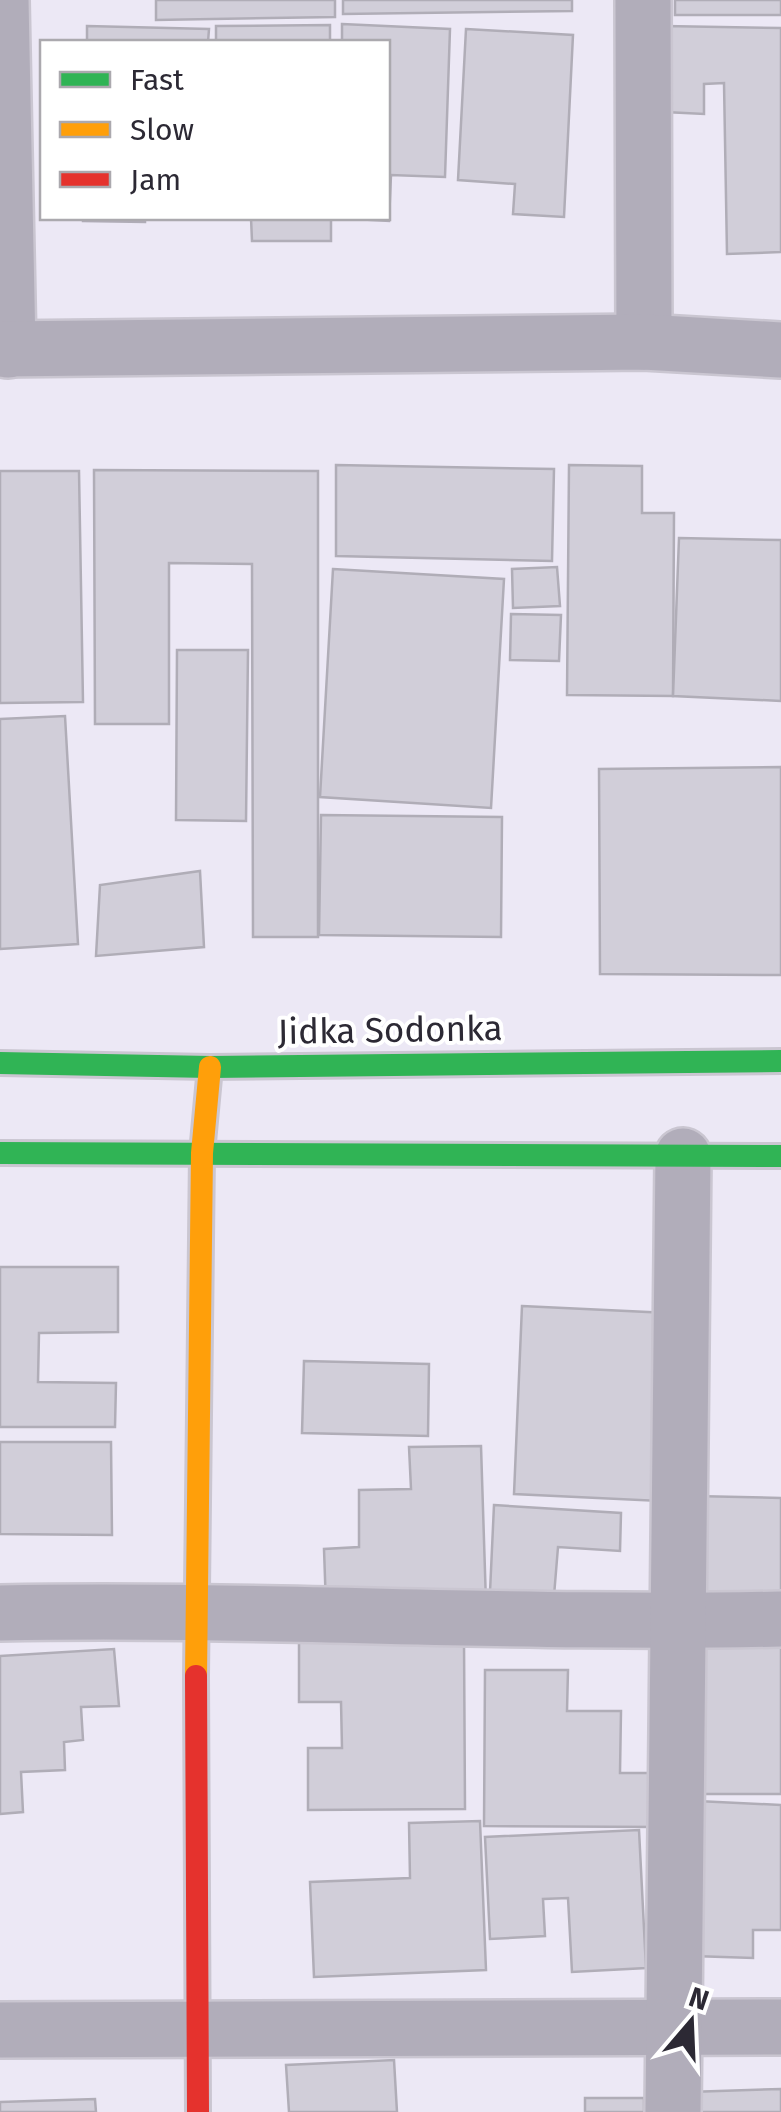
<svg xmlns="http://www.w3.org/2000/svg" width="781" height="2112" font-family="'Fira Sans',sans-serif">
	<style>
		.building { fill: #d1ced9; stroke: #b0adb7; stroke-width: 2.5 }
		.lines { fill: none; stroke-linecap: round; stroke-linejoin: round }
		.street-casing { stroke: #cac6d1; stroke-width: 60 }
		.fast-casing { stroke: #cac6d1; stroke-width: 28 }
		.slow-casing { stroke: #cac6d1; stroke-width: 28 }
		.jam-casing { stroke: #cac6d1; stroke-width: 28 }
		.street { stroke: #b1adba; stroke-width: 55 }
		.fast { stroke: #30b455; stroke-width: 22 }
		.slow { stroke: #ff9f0a; stroke-width: 22 }
		.jam { stroke: #e5322d; stroke-width: 22 }
		.labels { text-anchor: middle; stroke-width: 8; stroke-linejoin: round; paint-order: stroke }
		.street-label { font-size: 35px; fill: #2c2934; stroke: #fff }
	</style>
	<rect width="100%" height="100%" fill="#ece8f5"/>
	<g class="building">
		<path d="M 156,0 L 335,0 L 335,17 L 156,20 Z"/>
		<path d="M 343,0 L 572,0 L 572,11 L 343,14 Z"/>
		<rect x="675" y="0" width="106" height="15"/>
		<path d="M 342,24 L 450,29 L 445,177 L 391,175 L 389,221 L 335,218 L 388,218 L 388,42 L 342,42 Z"/>
		<path d="M 330,25 L 330,42 L 216,42 L 216,26 Z"/>
		<path d="M 87,26 L 209,29 L 208,42 L 87,42 Z"/>
		<path d="M 664,26 L 781,28 L 781,252 L 727,254 L 724,83 L 704,84 L 704,114 L 665,112 Z"/>
		<path d="M 466,29 L 573,35 L 564,217 L 513,214 L 515,184 L 458,180 Z"/>
		<path d="M 83,218 L 145,218 L 145,222 L 83,221 Z"/>
		<path d="M 251,218 L 331,218 L 331,241 L 252,241 Z"/>
		<path d="M 336,465 L 554,469 L 552,561 L 336,556 Z"/>
		<path d="M 569,465 L 642,466 L 642,513 L 674,513 L 673,696 L 567,695 Z"/>
		<path d="M 94,470 L 318,471 L 318,937 L 253,937 L 252,564 L 169,563 L 169,724 L 95,724 Z"/>
		<path d="M 0,471 L 79,471 L 83,702 L 0,703 Z"/>
		<path d="M 679,538 L 781,540 L 781,701 L 673,696 Z"/>
		<path d="M 557,567 L 560,606 L 513,608 L 512,569 Z"/>
		<path d="M 333,569 L 504,579 L 491,808 L 320,797 Z"/>
		<path d="M 511,614 L 561,615 L 559,661 L 510,660 Z"/>
		<path d="M 177,650 L 248,650 L 246,821 L 176,820 Z"/>
		<path d="M 65,716 L 78,944 L 0,949 L 0,719 Z"/>
		<path d="M 781,767 L 781,975 L 600,974 L 599,769 Z"/>
		<path d="M 321,815 L 502,817 L 501,937 L 319,935 Z"/>
		<path d="M 200,871 L 204,947 L 96,956 L 100,885 Z"/>
		<path d="M 0,1267 L 118,1267 L 118,1332 L 39,1333 L 38,1382 L 116,1383 L 115,1427 L 0,1427 Z"/>
		<path d="M 522,1306 L 668,1313 L 660,1501 L 514,1494 Z"/>
		<path d="M 304,1361 L 429,1364 L 428,1436 L 302,1433 Z"/>
		<path d="M 0,1442 L 111,1442 L 112,1535 L 0,1534 Z"/>
		<path d="M 481,1446 L 486,1603 L 326,1607 L 324,1549 L 359,1547 L 359,1490 L 411,1489 L 409,1447 Z"/>
		<path d="M 694,1496 L 781,1498 L 781,1608 L 692,1606 Z"/>
		<path d="M 494,1505 L 621,1513 L 620,1551 L 558,1547 L 554,1596 L 490,1592 Z"/>
		<path d="M 695,1631 L 781,1631 L 781,1794 L 694,1794 Z"/>
		<path d="M 464,1640 L 465,1809 L 308,1810 L 308,1748 L 342,1748 L 341,1702 L 299,1702 L 299,1642 Z"/>
		<path d="M 114,1649 L 119,1706 L 81,1707 L 83,1740 L 64,1742 L 65,1770 L 21,1772 L 23,1812 L 0,1814 L 0,1656 Z"/>
		<path d="M 485,1670 L 568,1670 L 567,1711 L 621,1711 L 620,1773 L 662,1773 L 661,1827 L 484,1826 Z"/>
		<path d="M 697,1801 L 781,1805 L 781,1930 L 753,1930 L 753,1958 L 693,1956 Z"/>
		<path d="M 480,1821 L 486,1970 L 314,1977 L 310,1882 L 410,1878 L 409,1823 Z"/>
		<path d="M 639,1830 L 646,1968 L 572,1972 L 568,1898 L 543,1899 L 545,1936 L 490,1939 L 485,1837 Z"/>
		<path d="M 394,2060 L 397,2112 L 289,2112 L 286,2065 Z"/>
		<path d="M 781,2089 L 781,2112 L 690,2112 L 689,2092 Z"/>
		<rect x="585" y="2098" width="59" height="14"/>
		<path d="M 95,2099 L 96,2112 L 0,2112 L 0,2102 Z"/>
	</g>
	<g class="lines">
		<defs>
			<g id="street">
				<path d="M 1,0 L 8,350"/>
				<path d="M 643,0 L 644,342"/>
				<path d="M 0,349 L 644,342 L 781,350"/>
				<path d="M 0,1613 C 261,1608 521,1625 781,1619"/>
				<path d="M 0,2030 L 781,2027"/>
				<path d="M 673,2112 L 683,1156"/>
			</g>
			<g id="fast">
				<path d="M 0,1063 L 210,1067 L 781,1061"/>
				<path d="M 0,1153 L 781,1156"/>
			</g>
			<path id="slow" d="M 196,1676 L 202,1153 L 210,1067"/>
			<path id="jam" d="M 196,1676 L 198,2112"/>
		</defs>
		<use href="#street" class="street-casing"/>
		<use href="#fast" class="fast-casing"/>
		<use href="#slow" class="slow-casing"/>
		<use href="#jam" class="jam-casing"/>
		<use href="#street" class="street"/>
		<use href="#fast" class="fast"/>
		<use href="#slow" class="slow"/>
		<use href="#jam" class="jam"/>
	</g>
	<g class="labels">
		<g class="street-label">
			<text transform="translate(390 1030) rotate(-1)" y="12">Jidka Sodonka</text>
		</g>
	</g>
	<rect x="40" y="40" width="350" height="180" fill="#ffffff" stroke="#aba9ae" stroke-width="2.5"/>
	<rect x="60" y="72" width="50" height="15" fill="#30b455" stroke="#aba9ae" stroke-width="2.5"/>
	<text x="130" y="90" font-size="30" fill="#2c2934">Fast</text>
	<rect x="60" y="122" width="50" height="15" fill="#ff9f0a" stroke="#aba9ae" stroke-width="2.5"/>
	<text x="130" y="140" font-size="30" fill="#2c2934">Slow</text>
	<rect x="60" y="172" width="50" height="15" fill="#e5322d" stroke="#aba9ae" stroke-width="2.5"/>
	<text x="130" y="190" font-size="30" fill="#2c2934">Jam</text>
	<g transform="translate(691 2022) rotate(19)" stroke="#ffffff" stroke-width="8" paint-order="stroke">
	<path d="M0-8L18 38L0 25L-18 38Z" fill="#2c2934"/>
	<text y="-15" font-size="28" font-weight="bold" text-anchor="middle" fill="#2c2934">N</text>
	</g>
</svg>
